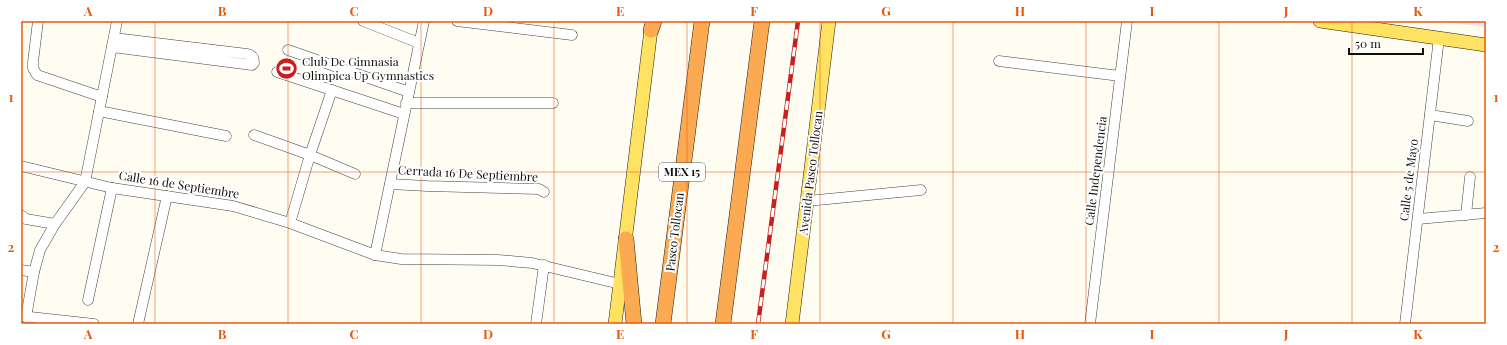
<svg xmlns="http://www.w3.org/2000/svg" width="1507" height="345" font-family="'Playfair Display',serif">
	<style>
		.industrial { fill: #ede3ee }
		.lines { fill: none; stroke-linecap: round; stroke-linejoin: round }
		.minor-casing { stroke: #424242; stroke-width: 11 }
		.major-casing { stroke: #202020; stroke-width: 14 }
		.highway-casing { stroke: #202020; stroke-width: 16 }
		.minor { stroke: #fff; stroke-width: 10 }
		.major { stroke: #ffe261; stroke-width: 13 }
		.highway { stroke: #fcaa52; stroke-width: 15 }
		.rail-casing { stroke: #c8201e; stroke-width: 4.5 }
		.rail { stroke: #fff; stroke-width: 3; stroke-dasharray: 9; stroke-linecap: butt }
		.grid { fill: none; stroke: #e8590c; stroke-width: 1; stroke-opacity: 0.55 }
		.labels { text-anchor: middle; stroke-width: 4; stroke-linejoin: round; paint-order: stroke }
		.shield { fill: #fff; stroke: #575757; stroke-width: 1 }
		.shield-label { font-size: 11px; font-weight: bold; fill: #0f0f0f }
		.poi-label { font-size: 12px; fill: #0f0f0f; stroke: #fff; text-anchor: start }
		.street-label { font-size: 12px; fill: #0f0f0f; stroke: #fff }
		.neatline { fill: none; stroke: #e8590c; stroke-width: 1.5 }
		.grid-label { font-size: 13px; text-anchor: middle; font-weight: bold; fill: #e8590c }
	</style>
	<rect width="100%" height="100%" fill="#fffdf1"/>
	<path class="industrial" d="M 1436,21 L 1486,21 L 1486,27 Z"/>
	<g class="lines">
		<defs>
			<g id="minor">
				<path d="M 38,21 L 33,62 L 33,68 L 37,75 L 102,97"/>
				<path d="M 363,21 L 419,43"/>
				<path d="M 457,21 L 572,35"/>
				<path d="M 112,47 L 252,65 L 254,63 C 254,58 252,55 247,54 L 114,38"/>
				<path d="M 288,50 L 409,92"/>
				<path d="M 999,61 L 1120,76"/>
				<path d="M 277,72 L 404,114"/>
				<path d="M 406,103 L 553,103"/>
				<path d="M 99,111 L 226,136"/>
				<path d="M 1430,115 L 1468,121"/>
				<path d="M 254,135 L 310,155 L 355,174"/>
				<path d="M 21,166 L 112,188 L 233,206 L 290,223 L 375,255 L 401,259 L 498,260 L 532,263 L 620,284"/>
				<path d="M 390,184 L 427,186 L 539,189 L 544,192"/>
				<path d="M 807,201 L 921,190"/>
				<path d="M 21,215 L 26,219 L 55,224"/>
				<path d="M 1466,215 L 1470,177"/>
				<path d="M 1418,219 L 1486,213"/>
				<path d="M 290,223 L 310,155 L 332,90"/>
				<path d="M 375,255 L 424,21"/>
				<path d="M 21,270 L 34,272"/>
				<path d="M 88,300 L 112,188"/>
				<path d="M 21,316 L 94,324"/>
				<path d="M 26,317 L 34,272 L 40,250 L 55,224 L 85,182 L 117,21"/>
				<path d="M 138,324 L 167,196"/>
				<path d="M 536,324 L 544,265"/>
				<path d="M 1090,324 L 1127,21"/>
				<path d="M 1405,324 L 1439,38"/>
			</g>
			<g id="major">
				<path d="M 1320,21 L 1486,45"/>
				<path d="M 615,324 L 652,21"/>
				<path d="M 792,324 L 829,21"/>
			</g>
			<g id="highway">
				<path d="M 651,30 L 654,21"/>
				<path d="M 626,239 L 634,324"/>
				<path d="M 663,324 L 702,21"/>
				<path d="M 723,324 L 762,21"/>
			</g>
		</defs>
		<use href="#minor" class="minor-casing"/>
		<use href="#major" class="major-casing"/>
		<use href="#highway" class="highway-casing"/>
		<use href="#minor" class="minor"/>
		<use href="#major" class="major"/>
		<use href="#highway" class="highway"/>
		<defs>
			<path id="rail" d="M 758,324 L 798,21"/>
		</defs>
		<use href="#rail" class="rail-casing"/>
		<use href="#rail" class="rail"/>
	</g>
	<path class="grid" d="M 155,21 L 155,324M 288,21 L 288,324M 421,21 L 421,324M 554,21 L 554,324M 687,21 L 687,324M 820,21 L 820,324M 953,21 L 953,324M 1086,21 L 1086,324M 1219,21 L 1219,324M 1352,21 L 1352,324M 21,172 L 1486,172"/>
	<defs>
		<symbol id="stadium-disc" viewBox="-11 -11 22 22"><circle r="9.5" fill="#c8201e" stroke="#fff"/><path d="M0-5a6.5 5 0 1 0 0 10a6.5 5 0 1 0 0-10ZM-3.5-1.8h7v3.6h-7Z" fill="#fff"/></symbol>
	</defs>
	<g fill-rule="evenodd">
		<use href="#stadium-disc" x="274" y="56" width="25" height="25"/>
	</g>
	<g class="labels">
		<rect class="shield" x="659" y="163" width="46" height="18" rx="3"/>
		<g class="shield-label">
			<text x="682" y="176">MEX 15</text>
		</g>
		<g class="poi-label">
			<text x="302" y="66">Club De Gimnasia<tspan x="302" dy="14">Olimpica Up Gymnastics</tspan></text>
		</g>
		<g class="street-label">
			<text transform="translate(1096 171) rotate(-83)" y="4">Calle Independencia</text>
			<text transform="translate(811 173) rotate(-83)" y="4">Avenida Paseo Tollocan</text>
			<text transform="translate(468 174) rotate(3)" y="4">Cerrada 16 De Septiembre</text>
			<text transform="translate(1409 180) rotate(-83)" y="4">Calle 5 de Mayo</text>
			<text transform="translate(179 185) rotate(9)" y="4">Calle 16 de Septiembre</text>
			<text transform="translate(675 232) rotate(-83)" y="4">Paseo Tollocan</text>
		</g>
	</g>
	<rect width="1507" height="345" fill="none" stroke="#ffffff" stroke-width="44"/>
	<path d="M1349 48v6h74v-6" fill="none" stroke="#0f0f0f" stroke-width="2"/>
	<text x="1355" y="48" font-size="12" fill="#0f0f0f" stroke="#ffffff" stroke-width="3" paint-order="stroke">50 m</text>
	<rect x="22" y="22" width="1463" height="301" class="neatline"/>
	<g class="grid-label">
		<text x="88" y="16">A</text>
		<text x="222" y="16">B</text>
		<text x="354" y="16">C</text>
		<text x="488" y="16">D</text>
		<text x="620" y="16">E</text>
		<text x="754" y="16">F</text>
		<text x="886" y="16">G</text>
		<text x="1020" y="16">H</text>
		<text x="1152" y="16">I</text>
		<text x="1286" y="16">J</text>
		<text x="1418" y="16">K</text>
		<text x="11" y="102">1</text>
		<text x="1496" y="102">1</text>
		<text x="11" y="252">2</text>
		<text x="1496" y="252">2</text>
		<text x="88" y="339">A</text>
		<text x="222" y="339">B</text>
		<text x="354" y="339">C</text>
		<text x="488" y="339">D</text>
		<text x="620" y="339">E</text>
		<text x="754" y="339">F</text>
		<text x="886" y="339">G</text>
		<text x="1020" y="339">H</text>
		<text x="1152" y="339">I</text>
		<text x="1286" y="339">J</text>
		<text x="1418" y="339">K</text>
	</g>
</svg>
